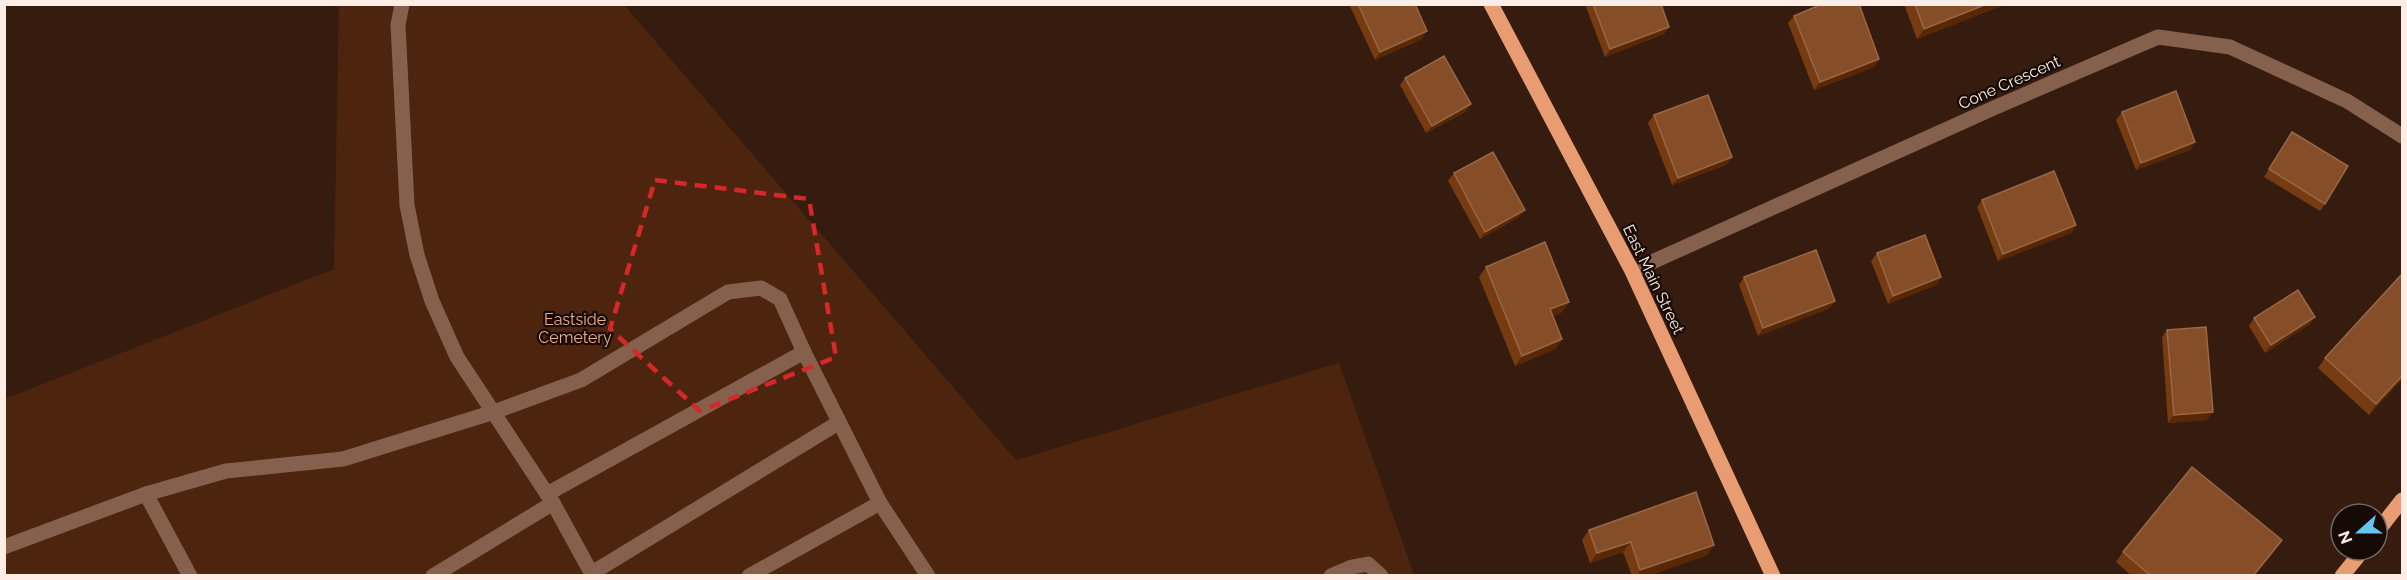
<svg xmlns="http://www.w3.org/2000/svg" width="2407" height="580" font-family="Raleway,sans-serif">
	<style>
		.green { fill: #4d250e }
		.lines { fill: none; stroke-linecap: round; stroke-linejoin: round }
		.minor { stroke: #85604c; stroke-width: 15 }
		.major { stroke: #e99b72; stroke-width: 15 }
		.wall { fill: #773b11 }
		.shaded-wall { fill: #572706 }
		.building { fill: #864e28; stroke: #986745; stroke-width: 1.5 }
		.marked { fill: none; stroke: #d62828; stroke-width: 4.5; stroke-dasharray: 12 8; stroke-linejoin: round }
		.labels { text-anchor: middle; stroke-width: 4.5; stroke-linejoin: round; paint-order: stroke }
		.street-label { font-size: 16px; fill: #feede4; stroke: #150a05 }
		.park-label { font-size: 16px; fill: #f2ad89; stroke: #150a05 }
	</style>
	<rect width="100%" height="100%" fill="#351c0e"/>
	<path class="green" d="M 339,4 L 624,5 L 1016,460 L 1339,363 L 1414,575 L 5,576 L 5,399 L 334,269 Z"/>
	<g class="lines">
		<g class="minor">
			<path d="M 402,4 L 398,25 L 407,205 L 417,255 L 432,301 L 457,357 L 553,503 L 593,576"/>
			<path d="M 1632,271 L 1996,107 L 2158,37 L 2230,47 L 2347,101 L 2402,136"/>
			<path d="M 146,494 L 190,576"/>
			<path d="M 547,494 L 804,352 L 880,503 L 928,576"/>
			<path d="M 4,547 L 146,494 L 226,471 L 343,459 L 494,412 L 581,380 L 728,292 L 761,288 L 780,299 L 804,352"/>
			<path d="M 592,573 L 838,423"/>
			<path d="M 433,576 L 553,503"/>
			<path d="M 749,576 L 880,503"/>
			<path d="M 1331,576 L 1352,567 L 1368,564 L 1381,576"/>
		</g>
		<g class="major">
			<path d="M 1491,4 L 1632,271 L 1773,576"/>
			<path d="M 2377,532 L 2402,500"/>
			<path d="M 2342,576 L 2363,550"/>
		</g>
	</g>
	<g class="wall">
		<path d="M 1349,4 L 1415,4 L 1422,39 L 1375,60 Z"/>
		<path d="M 1588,4 L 1661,4 L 1669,27 L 1664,34 L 1605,57 L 1586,7 Z"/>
		<path d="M 1904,4 L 2006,4 L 1917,39 Z"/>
		<path d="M 1794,16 L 1879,59 L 1874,67 L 1814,90 L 1788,23 Z"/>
		<path d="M 1405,78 L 1471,104 L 1465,112 L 1426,133 L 1400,85 Z"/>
		<path d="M 2122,112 L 2195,142 L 2190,150 L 2136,170 L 2116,120 Z"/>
		<path d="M 1654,115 L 1732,157 L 1726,165 L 1672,185 L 1648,123 Z"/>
		<path d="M 2292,132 L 2325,204 L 2320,211 L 2264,177 Z"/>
		<path d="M 1454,173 L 1519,217 L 1480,239 L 1448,181 Z"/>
		<path d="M 1982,200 L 2076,225 L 2071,233 L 1998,261 L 1977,207 Z"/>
		<path d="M 1877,253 L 1941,277 L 1936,285 L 1888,304 L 1871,261 Z"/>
		<path d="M 1486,267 L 1569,302 L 1562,312 L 1553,316 L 1562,339 L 1555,349 L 1515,366 L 1479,277 Z"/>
		<path d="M 2403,273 L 2403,378 L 2369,415 L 2318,368 L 2325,358 Z"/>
		<path d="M 1744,277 L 1835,301 L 1830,308 L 1758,336 L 1739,285 Z"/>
		<path d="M 2254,318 L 2310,324 L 2265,353 L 2249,326 Z"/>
		<path d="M 2167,330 L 2207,420 L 2168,423 L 2162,337 Z"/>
		<path d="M 1589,530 L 1714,545 L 1707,555 L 1648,576 L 1632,576 L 1623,552 L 1590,563 L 1582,540 Z"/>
		<path d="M 2275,550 L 2254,576 L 2132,576 L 2116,562 L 2123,552 Z"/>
	</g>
	<g class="shaded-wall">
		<path d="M 1987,4 L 2006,4 L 1917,39 L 1924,29 Z"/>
		<path d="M 1669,27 L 1664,34 L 1605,57 L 1610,49 Z"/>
		<path d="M 1427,31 L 1422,39 L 1375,60 L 1380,52 Z"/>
		<path d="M 1879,59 L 1874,67 L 1814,90 L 1820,82 Z"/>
		<path d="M 1471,104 L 1465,112 L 1426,133 L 1432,126 Z"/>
		<path d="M 2195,142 L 2190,150 L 2136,170 L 2141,163 Z"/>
		<path d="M 1732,157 L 1726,165 L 1672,185 L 1678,178 Z"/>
		<path d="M 1525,210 L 1519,217 L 1480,239 L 1485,232 Z"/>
		<path d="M 2076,225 L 2071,233 L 1998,261 L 2003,254 Z"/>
		<path d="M 1941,277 L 1936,285 L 1888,304 L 1893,296 Z"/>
		<path d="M 1835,301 L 1830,308 L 1758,336 L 1763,328 Z"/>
		<path d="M 1569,302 L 1562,312 L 1543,320 L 1550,309 Z"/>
		<path d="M 2315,317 L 2310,324 L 2265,353 L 2271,345 Z"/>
		<path d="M 1562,339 L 1555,349 L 1515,366 L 1522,356 Z"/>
		<path d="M 2403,375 L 2403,378 L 2369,415 L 2376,404 Z"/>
		<path d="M 2213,412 L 2207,420 L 2168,423 L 2174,415 Z"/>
		<path d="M 2282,540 L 2254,576 L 2253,576 Z"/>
		<path d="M 1631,542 L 1623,552 L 1590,563 L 1597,553 Z"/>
		<path d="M 1714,545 L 1707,555 L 1648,576 L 1637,576 L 1640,570 Z"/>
	</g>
	<g class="building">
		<path d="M 1358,4 L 1415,4 L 1427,31 L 1380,52 Z"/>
		<path d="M 1593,4 L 1661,4 L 1669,27 L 1610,49 Z"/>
		<path d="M 1822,4 L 1859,4 L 1879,59 L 1820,82 L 1794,16 Z"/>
		<path d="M 1915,4 L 1987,4 L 1924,29 Z"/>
		<path d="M 1444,56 L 1471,104 L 1432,126 L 1405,78 Z"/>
		<path d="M 2176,91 L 2195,142 L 2141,163 L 2122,112 Z"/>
		<path d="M 1708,95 L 1732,157 L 1678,178 L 1654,115 Z"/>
		<path d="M 2292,132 L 2348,166 L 2325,204 L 2269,169 Z"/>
		<path d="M 1493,152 L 1525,210 L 1485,232 L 1454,173 Z"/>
		<path d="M 2054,171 L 2076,225 L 2003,254 L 1982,200 Z"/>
		<path d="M 1925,235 L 1941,277 L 1893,296 L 1877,253 Z"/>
		<path d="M 1545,242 L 1569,302 L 1550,309 L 1562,339 L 1522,356 L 1486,267 Z"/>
		<path d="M 1816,250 L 1835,301 L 1763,328 L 1744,277 Z"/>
		<path d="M 2403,273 L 2403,375 L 2376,404 L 2325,358 Z"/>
		<path d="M 2298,290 L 2315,317 L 2271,345 L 2254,318 Z"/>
		<path d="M 2206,327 L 2213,412 L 2174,415 L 2167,330 Z"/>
		<path d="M 2192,467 L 2282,540 L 2253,576 L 2151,576 L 2123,552 Z"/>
		<path d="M 1696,492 L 1714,545 L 1640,570 L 1631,542 L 1597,553 L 1589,530 Z"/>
	</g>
	<path class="marked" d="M 655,180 L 809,199 L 836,357 L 700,411 L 610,329 Z"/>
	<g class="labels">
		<g class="street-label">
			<text transform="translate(2009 82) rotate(-24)" y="6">Cone Crescent</text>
			<text transform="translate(1654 279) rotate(64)" y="6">East Main Street</text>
		</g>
		<g class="park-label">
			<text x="575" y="325">Eastside<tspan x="575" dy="18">Cemetery</tspan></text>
		</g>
	</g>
	<rect width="2407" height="580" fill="none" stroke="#feede4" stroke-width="12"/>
	<g transform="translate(2359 532) rotate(249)"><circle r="28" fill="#150a05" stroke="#72655e" stroke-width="1.5"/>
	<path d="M0-4.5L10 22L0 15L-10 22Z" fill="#65c5ee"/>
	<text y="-9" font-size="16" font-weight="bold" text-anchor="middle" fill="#feede4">N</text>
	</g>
</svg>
